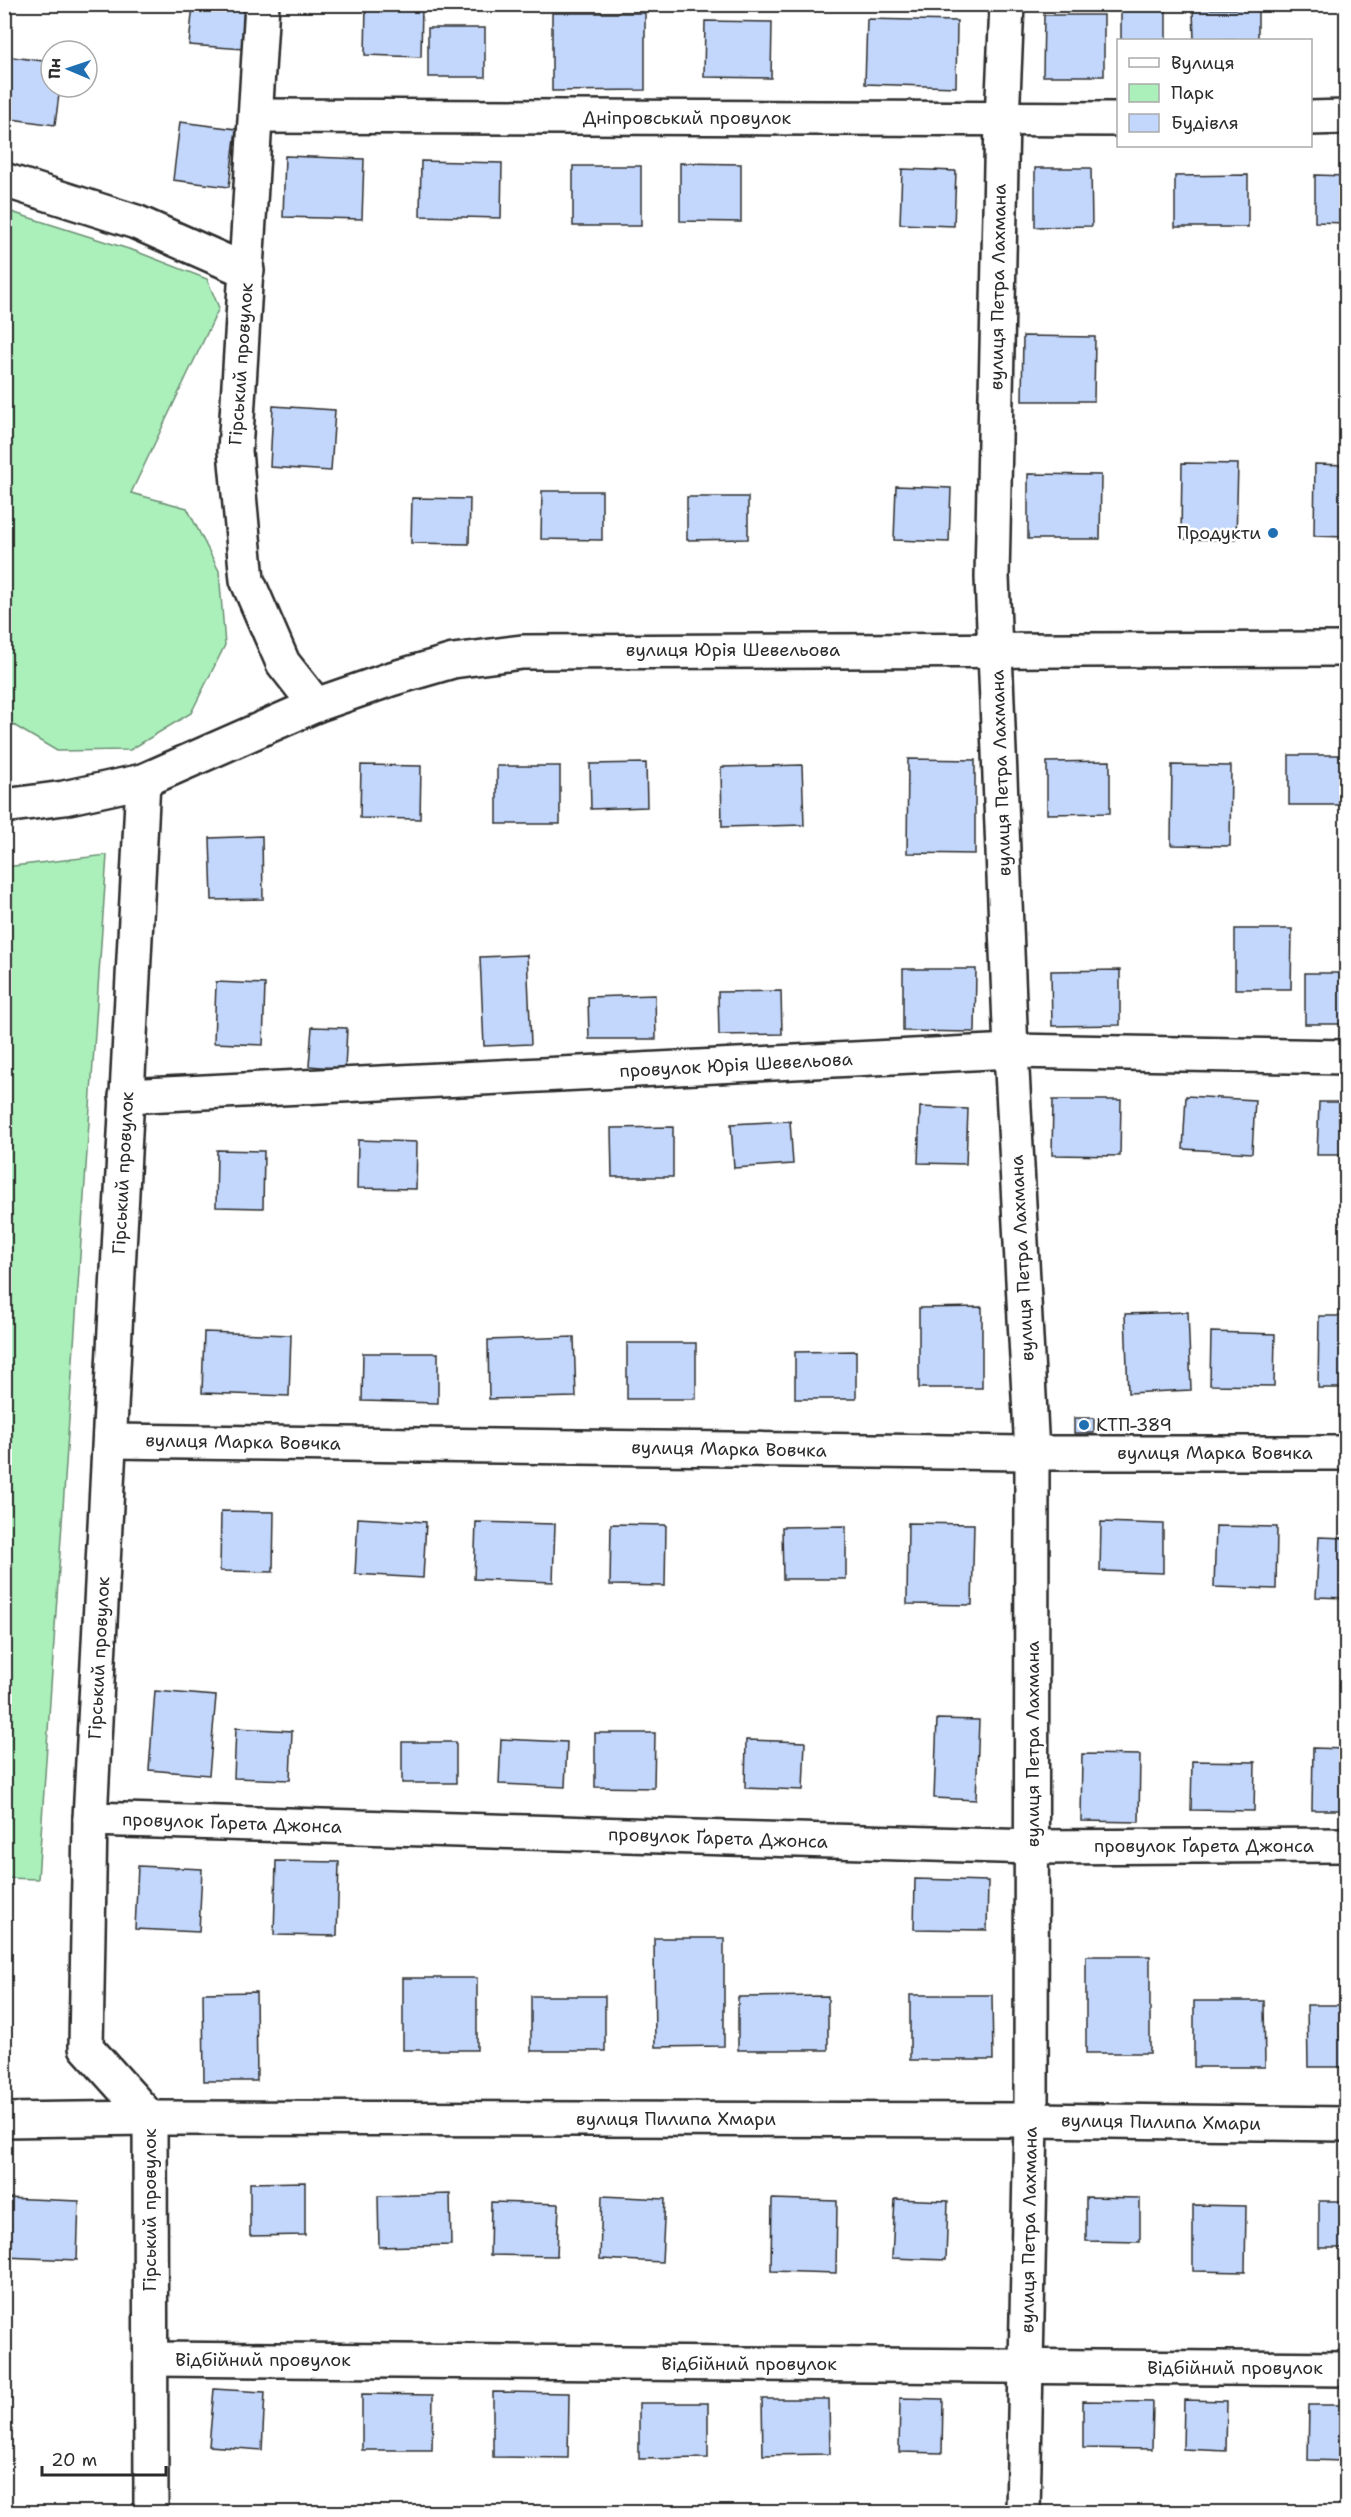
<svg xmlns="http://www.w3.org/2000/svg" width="1351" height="2517" font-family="'Shantell Sans',sans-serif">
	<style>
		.green { fill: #abf0bb; stroke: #6b8e73; stroke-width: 1.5 }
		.building { fill: #c3d7fc; stroke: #2b2b2b; stroke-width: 1.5 }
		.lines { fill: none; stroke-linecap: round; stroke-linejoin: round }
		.minor-casing { stroke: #2b2b2b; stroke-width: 38 }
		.minor { stroke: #fff; stroke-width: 33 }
		.poi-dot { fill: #1f6fb2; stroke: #fff; stroke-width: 2 }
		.labels { text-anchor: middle; stroke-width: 5; stroke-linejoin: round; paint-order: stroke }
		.street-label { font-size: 18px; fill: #2b2b2b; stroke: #fff }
		.poi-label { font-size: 18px; fill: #2b2b2b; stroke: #fff; text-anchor: end }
	</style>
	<rect width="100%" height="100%" fill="#fff"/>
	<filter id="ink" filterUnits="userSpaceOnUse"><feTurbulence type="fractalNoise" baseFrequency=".0167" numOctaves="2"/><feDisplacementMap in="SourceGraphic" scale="12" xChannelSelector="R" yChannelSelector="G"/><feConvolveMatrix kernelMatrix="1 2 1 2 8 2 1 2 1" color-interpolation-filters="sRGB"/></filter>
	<g filter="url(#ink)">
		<g class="green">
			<path d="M 5,210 L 135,251 L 207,279 L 219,308 L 131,493 L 187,508 L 219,571 L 225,645 L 191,713 L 130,750 L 57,751 L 5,720 Z"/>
			<path d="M 107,855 L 38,1879 L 5,1878 L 5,867 Z"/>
		</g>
		<g class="building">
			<path d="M 193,4 L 248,4 L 244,49 L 189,45 Z"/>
			<path d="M 366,4 L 422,4 L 421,57 L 365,55 Z"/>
			<rect x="1121" y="5" width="45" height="35"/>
			<path d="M 1193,9 L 1258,9 L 1258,40 L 1194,40 Z"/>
			<rect x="1341" y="12" width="5" height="59"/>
			<path d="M 552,13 L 645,13 L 645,90 L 552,91 Z"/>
			<path d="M 1044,15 L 1104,15 L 1104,76 L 1043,76 Z"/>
			<path d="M 867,19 L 957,21 L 956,87 L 865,84 Z"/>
			<path d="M 705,21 L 772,22 L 771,78 L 704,77 Z"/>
			<rect x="428" y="28" width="57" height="49"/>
			<path d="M 4,56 L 51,62 L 51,87 L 60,87 L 55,125 L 4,118 Z"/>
			<path d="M 180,122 L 236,129 L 229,187 L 173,180 Z"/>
			<path d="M 285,156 L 364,159 L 362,219 L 283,217 Z"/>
			<path d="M 421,161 L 502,163 L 501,218 L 420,216 Z"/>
			<path d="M 680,163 L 741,164 L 741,222 L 680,221 Z"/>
			<rect x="573" y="166" width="68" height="60"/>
			<path d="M 1035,168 L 1091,168 L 1092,226 L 1035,227 Z"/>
			<path d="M 902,169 L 956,171 L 954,226 L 900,224 Z"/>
			<path d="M 1248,175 L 1248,227 L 1175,227 L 1175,176 Z"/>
			<path d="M 1315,175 L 1346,176 L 1346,223 L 1315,222 Z"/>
			<path d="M 1023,336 L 1095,337 L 1094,401 L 1022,401 Z"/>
			<path d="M 273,406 L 335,410 L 331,471 L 270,467 Z"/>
			<path d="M 1182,463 L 1238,464 L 1236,540 L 1181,539 Z"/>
			<path d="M 1315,464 L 1346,465 L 1346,537 L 1314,536 Z"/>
			<path d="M 1028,474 L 1101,475 L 1100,539 L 1028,539 Z"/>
			<path d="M 896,486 L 951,488 L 949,542 L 894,540 Z"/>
			<path d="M 542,491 L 602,491 L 602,540 L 541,539 Z"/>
			<path d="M 687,497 L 748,497 L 748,539 L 687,540 Z"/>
			<path d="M 412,498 L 470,499 L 469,544 L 411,543 Z"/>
			<rect x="1289" y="755" width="57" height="50"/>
			<path d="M 908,759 L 975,760 L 975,854 L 907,853 Z"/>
			<path d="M 1110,761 L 1110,813 L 1047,814 L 1047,762 Z"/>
			<path d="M 646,763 L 647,807 L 591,809 L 590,764 Z"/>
			<path d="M 361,765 L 421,766 L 420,819 L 360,818 Z"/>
			<path d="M 802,765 L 804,825 L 722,827 L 721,767 Z"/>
			<path d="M 1172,765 L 1231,766 L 1230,846 L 1171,845 Z"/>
			<rect x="497" y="766" width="63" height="58"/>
			<path d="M 262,836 L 263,899 L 212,900 L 210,838 Z"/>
			<path d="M 1235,929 L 1292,929 L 1291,989 L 1235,989 Z"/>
			<path d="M 527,955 L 531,1044 L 484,1046 L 480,957 Z"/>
			<path d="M 903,969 L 976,969 L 975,1032 L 903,1031 Z"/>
			<path d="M 1120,970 L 1120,1025 L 1052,1026 L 1051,971 Z"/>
			<rect x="1305" y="973" width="41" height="51"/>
			<path d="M 216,982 L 265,984 L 263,1045 L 214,1043 Z"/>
			<path d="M 781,991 L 782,1034 L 719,1035 L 718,992 Z"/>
			<path d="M 655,995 L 656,1039 L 589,1039 L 588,997 Z"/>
			<path d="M 312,1027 L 347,1028 L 345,1069 L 309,1066 Z"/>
			<path d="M 1186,1096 L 1255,1100 L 1252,1153 L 1183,1149 Z"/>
			<path d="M 1053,1100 L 1121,1100 L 1120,1156 L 1052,1155 Z"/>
			<path d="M 1319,1102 L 1346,1102 L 1346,1155 L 1317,1155 Z"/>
			<path d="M 920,1107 L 968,1109 L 966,1164 L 918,1163 Z"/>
			<path d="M 790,1121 L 793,1164 L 734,1168 L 731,1124 Z"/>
			<path d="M 673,1127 L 673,1177 L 612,1177 L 611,1128 Z"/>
			<path d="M 358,1140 L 417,1142 L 416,1189 L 357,1188 Z"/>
			<path d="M 217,1150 L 264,1151 L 263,1208 L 216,1207 Z"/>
			<path d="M 982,1307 L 982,1388 L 919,1388 L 919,1308 Z"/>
			<path d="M 1188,1312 L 1191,1390 L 1128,1393 L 1125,1314 Z"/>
			<path d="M 1319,1316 L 1346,1316 L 1346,1388 L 1318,1388 Z"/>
			<path d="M 204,1332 L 291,1335 L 289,1396 L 202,1393 Z"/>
			<path d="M 1211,1332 L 1275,1334 L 1274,1386 L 1210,1385 Z"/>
			<path d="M 574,1337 L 576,1397 L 489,1399 L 488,1340 Z"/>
			<rect x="627" y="1343" width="69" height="56"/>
			<path d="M 856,1351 L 856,1399 L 795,1399 L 795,1352 Z"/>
			<path d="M 363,1353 L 438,1353 L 438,1403 L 362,1401 Z"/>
			<rect x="1074" y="1418" width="20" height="15"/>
			<path d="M 221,1511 L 274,1512 L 273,1572 L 220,1571 Z"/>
			<path d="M 358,1518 L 426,1522 L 423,1578 L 355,1574 Z"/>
			<path d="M 476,1522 L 555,1524 L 553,1582 L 474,1579 Z"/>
			<path d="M 1101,1522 L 1163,1524 L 1163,1573 L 1100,1571 Z"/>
			<path d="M 908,1523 L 974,1524 L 972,1605 L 907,1604 Z"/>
			<path d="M 611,1524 L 666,1525 L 665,1586 L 610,1585 Z"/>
			<path d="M 846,1526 L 846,1579 L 783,1579 L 782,1527 Z"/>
			<path d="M 1216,1526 L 1277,1527 L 1276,1589 L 1214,1587 Z"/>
			<path d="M 1319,1537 L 1346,1538 L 1346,1598 L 1316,1597 Z"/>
			<path d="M 155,1691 L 216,1696 L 209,1775 L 149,1770 Z"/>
			<path d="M 937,1719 L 979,1720 L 976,1800 L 934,1798 Z"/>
			<path d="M 236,1728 L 292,1731 L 290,1780 L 234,1778 Z"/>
			<path d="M 595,1733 L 655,1733 L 654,1788 L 595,1787 Z"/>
			<path d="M 501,1739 L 567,1742 L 565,1787 L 499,1784 Z"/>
			<path d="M 746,1740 L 805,1742 L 803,1790 L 745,1788 Z"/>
			<rect x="402" y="1742" width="54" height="41"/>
			<path d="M 1313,1748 L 1346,1749 L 1346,1810 L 1312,1810 Z"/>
			<path d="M 1082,1754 L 1140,1755 L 1139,1822 L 1081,1821 Z"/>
			<path d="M 1192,1761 L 1255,1762 L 1254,1811 L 1191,1810 Z"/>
			<path d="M 276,1861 L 339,1862 L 337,1936 L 274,1935 Z"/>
			<path d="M 138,1866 L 202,1869 L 199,1932 L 135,1929 Z"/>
			<path d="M 915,1879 L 988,1881 L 987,1930 L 914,1929 Z"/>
			<path d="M 654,1938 L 724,1938 L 724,2046 L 655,2047 Z"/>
			<rect x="1086" y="1956" width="64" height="97"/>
			<rect x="403" y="1978" width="74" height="72"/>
			<path d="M 256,1992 L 257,2081 L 204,2081 L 203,1993 Z"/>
			<path d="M 910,1995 L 992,1995 L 993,2060 L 910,2060 Z"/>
			<rect x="531" y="1996" width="74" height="55"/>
			<path d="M 828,1996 L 828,2050 L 738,2050 L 738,1997 Z"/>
			<path d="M 1194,2001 L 1264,2001 L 1265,2067 L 1194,2067 Z"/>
			<path d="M 1307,2005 L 1346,2005 L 1346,2067 L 1308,2067 Z"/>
			<path d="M 305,2182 L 305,2235 L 250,2236 L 250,2183 Z"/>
			<path d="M 450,2194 L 451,2245 L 379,2247 L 378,2196 Z"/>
			<path d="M 602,2196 L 665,2199 L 662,2262 L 600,2259 Z"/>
			<path d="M 1086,2197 L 1140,2198 L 1140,2242 L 1086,2241 Z"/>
			<path d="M 4,2198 L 79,2201 L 77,2260 L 4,2257 Z"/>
			<path d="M 772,2199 L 837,2201 L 836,2273 L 771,2271 Z"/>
			<path d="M 895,2199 L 948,2201 L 946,2260 L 892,2258 Z"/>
			<rect x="1319" y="2201" width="27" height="47"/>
			<path d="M 491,2202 L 559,2204 L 557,2256 L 490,2255 Z"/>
			<path d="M 1193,2205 L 1246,2206 L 1245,2272 L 1193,2271 Z"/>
			<path d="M 214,2389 L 265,2392 L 262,2450 L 209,2446 Z"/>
			<path d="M 493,2392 L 569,2393 L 568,2458 L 493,2457 Z"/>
			<path d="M 362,2394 L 433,2395 L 432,2450 L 362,2450 Z"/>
			<path d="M 900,2398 L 943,2399 L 942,2453 L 899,2452 Z"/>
			<path d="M 762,2399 L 829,2399 L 830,2454 L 763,2455 Z"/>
			<path d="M 1184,2400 L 1227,2401 L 1226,2451 L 1183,2449 Z"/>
			<path d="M 1083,2401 L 1153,2402 L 1152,2449 L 1083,2448 Z"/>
			<path d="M 639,2403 L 708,2403 L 708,2458 L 639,2459 Z"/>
			<path d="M 1309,2405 L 1346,2405 L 1346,2461 L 1308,2460 Z"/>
		</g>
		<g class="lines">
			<defs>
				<g id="minor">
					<path d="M 262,4 L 235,451 L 247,580 L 283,663 L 316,705"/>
					<path d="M 1007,4 L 1002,120 L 992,577 L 1011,1051 L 1032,1453 L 1031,2120 L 1023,2512"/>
					<path d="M 256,116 L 1118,119"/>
					<path d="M 1310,118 L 1346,117"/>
					<path d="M 4,180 L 136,222 L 247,271"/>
					<path d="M 143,781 L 90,1819 L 86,2047 L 150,2118 L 151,2512"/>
					<path d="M 4,806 L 64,798 L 143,781 L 316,705 L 391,679 L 453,661 L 522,652 L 1346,649"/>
					<path d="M 126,1096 L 1011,1051 L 1346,1057"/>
					<path d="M 111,1441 L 1032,1453 L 1346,1453"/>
					<path d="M 90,1819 L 1033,1847 L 1346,1845"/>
					<path d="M 4,2120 L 150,2118 L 1031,2120 L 1346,2124"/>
					<path d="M 152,2359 L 1346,2369"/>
				</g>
			</defs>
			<use href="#minor" class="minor-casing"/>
			<use href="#minor" class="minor"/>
		</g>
	</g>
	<g class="poi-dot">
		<circle cx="1273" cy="533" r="6"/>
		<circle cx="1084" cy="1425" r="6"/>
	</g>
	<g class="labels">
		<g class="street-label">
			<text x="687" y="124">Дніпровський провулок</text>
			<text transform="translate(998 287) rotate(-89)" y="6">вулиця Петра Лахмана</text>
			<text transform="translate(241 364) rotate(-86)" y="6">Гірський провулок</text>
			<text x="733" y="656">вулиця Юрія Шевельова</text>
			<text transform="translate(1001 773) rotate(-92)" y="6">вулиця Петра Лахмана</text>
			<text transform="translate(736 1065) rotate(-3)" y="6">провулок Юрія Шевельова</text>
			<text transform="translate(123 1173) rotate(-87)" y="6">Гірський провулок</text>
			<text transform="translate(1022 1258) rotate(-93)" y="6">вулиця Петра Лахмана</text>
			<text transform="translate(243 1442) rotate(1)" y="6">вулиця Марка Вовчка</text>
			<text transform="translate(729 1449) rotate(1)" y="6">вулиця Марка Вовчка</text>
			<text x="1215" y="1459">вулиця Марка Вовчка</text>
			<text transform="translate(99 1658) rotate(-87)" y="6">Гірський провулок</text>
			<text transform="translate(1033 1744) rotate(-90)" y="6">вулиця Петра Лахмана</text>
			<text transform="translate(232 1823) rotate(2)" y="6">провулок Ґарета Джонса</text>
			<text transform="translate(718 1838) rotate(2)" y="6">провулок Ґарета Джонса</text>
			<text x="1204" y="1852">провулок Ґарета Джонса</text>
			<text x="676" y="2125">вулиця Пилипа Хмари</text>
			<text transform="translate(1161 2122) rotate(1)" y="6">вулиця Пилипа Хмари</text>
			<text transform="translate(150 2210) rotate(-90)" y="6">Гірський провулок</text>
			<text transform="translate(1029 2230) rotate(-89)" y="6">вулиця Петра Лахмана</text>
			<text x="263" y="2366">Відбійний провулок</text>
			<text x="749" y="2370">Відбійний провулок</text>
			<text x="1235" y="2374">Відбійний провулок</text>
		</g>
		<g class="poi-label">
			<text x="1261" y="539">Продукти</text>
			<text x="1096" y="1431" text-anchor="start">КТП-389</text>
		</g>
	</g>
	<rect width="1351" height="2517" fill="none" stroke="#fff" stroke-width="24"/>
	<rect x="12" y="12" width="1327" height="2493" fill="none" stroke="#2b2b2b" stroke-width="2" filter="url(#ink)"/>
	<rect x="1117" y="39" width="195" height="108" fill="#ffffff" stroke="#aaaaaa" stroke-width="1.5"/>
	<rect x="1129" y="58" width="30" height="9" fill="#ffffff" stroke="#aaaaaa" stroke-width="1.5"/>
	<text x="1171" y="69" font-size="18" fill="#2b2b2b">Вулиця</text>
	<rect x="1129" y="84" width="30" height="18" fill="#abf0bb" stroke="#aaaaaa" stroke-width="1.5"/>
	<text x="1171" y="99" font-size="18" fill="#2b2b2b">Парк</text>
	<rect x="1129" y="114" width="30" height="18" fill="#c3d7fc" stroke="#aaaaaa" stroke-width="1.5"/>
	<text x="1171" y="129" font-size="18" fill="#2b2b2b">Будівля</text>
	<g transform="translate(69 69) rotate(272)"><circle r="28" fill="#ffffff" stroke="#aaaaaa" stroke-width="1.5"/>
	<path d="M0-4.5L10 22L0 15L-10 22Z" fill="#1f6fb2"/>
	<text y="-9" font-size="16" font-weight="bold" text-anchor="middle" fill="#2b2b2b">Пн</text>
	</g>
	<path d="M42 2466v9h124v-9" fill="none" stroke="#2b2b2b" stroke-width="3"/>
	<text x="51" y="2466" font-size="18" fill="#2b2b2b" stroke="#ffffff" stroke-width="4.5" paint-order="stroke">20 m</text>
</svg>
